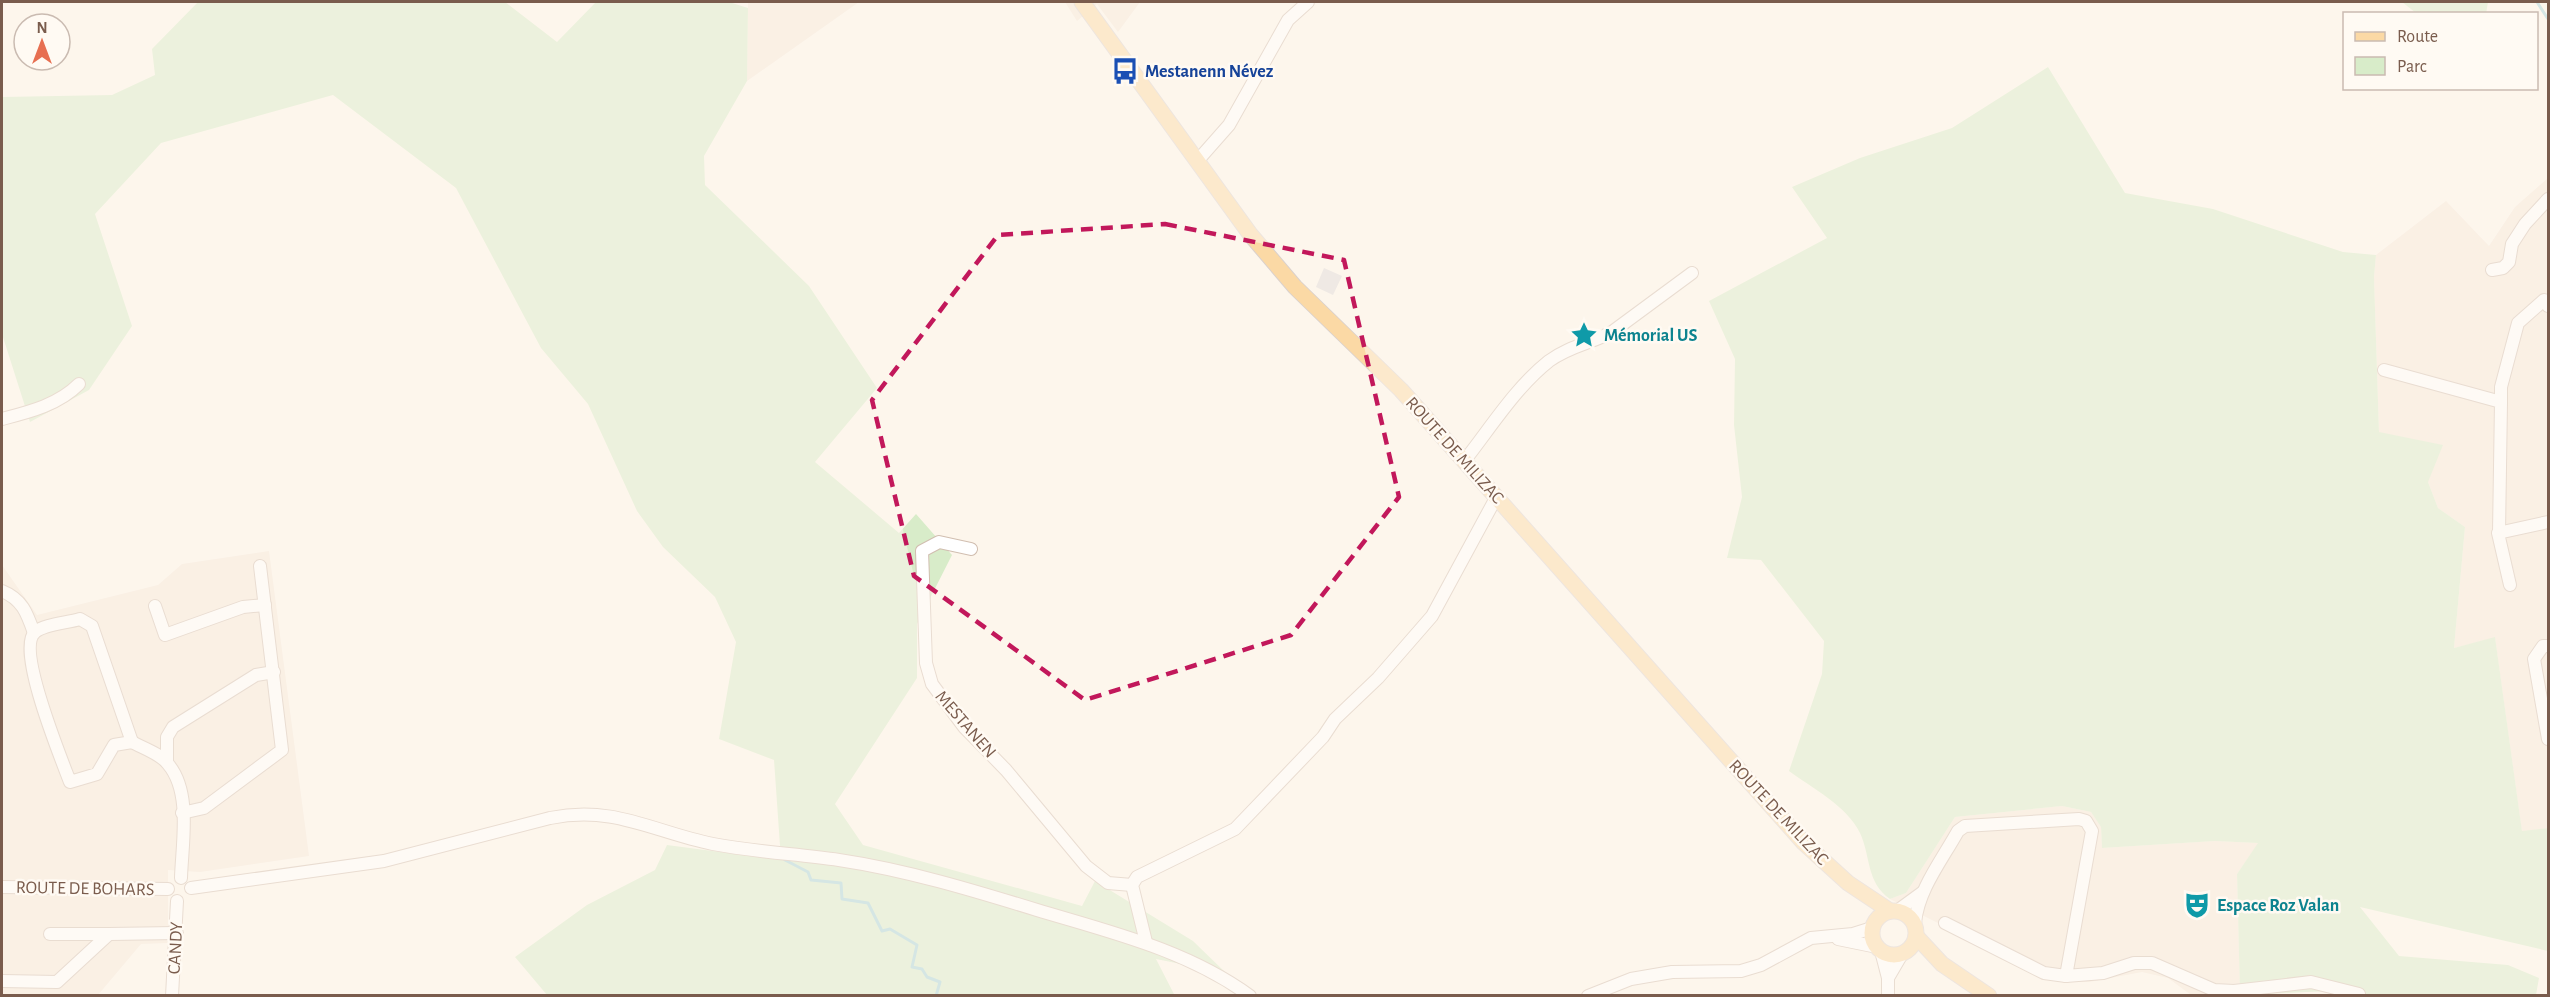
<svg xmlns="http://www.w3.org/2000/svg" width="2550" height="997" font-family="'Alegreya Sans',sans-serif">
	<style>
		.residential { fill: #f5e8da }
		.industrial { fill: #efe9e4 }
		.green { fill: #d8ecc9 }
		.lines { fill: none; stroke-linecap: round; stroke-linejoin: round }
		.stream { stroke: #a5d3da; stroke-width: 3 }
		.minor-casing { stroke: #d1beb0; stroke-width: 14 }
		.major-casing { stroke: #dad1cd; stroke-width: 17 }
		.minor { stroke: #fff; stroke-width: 12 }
		.major { stroke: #fbd9a5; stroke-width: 15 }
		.marked { fill: none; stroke: #c2185b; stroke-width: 4.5; stroke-dasharray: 12 8; stroke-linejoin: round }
		.labels { text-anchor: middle; stroke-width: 5; stroke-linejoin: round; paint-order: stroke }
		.transit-label { font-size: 18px; font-weight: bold; fill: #164399; stroke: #fffaf3; text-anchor: start }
		.culture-label { font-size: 18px; font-weight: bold; fill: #0d838f; stroke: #fffaf3; text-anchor: start }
		.street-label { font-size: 18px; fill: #7a5c4d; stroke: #fffaf3 }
	</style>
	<rect width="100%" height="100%" fill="#fdf6ec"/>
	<g class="residential">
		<path d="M 748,2 L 859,2 L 747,81 Z"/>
		<path d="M 1065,2 L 1140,2 L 1118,32 L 1097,4 L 1077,21 Z"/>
		<path d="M 2548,178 L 2548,828 L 2522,832 L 2495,638 L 2454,648 L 2465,527 L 2438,508 L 2428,482 L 2379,432 L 2374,277 L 2376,255 L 2446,201 L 2489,246 L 2515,207 Z"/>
		<path d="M 269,551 L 309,856 L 200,872 L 168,870 L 168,943 L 141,944 L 98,995 L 2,995 L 2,565 L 37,615 L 158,585 L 182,564 Z"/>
		<path d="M 2062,806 L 2091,812 L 2101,827 L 2102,848 L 2215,841 L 2259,843 L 2237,874 L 2240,995 L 2191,995 L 2168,978 L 2142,972 L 2089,982 L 2054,981 L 1890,899 L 1906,893 L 1955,817 Z"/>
	</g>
	<path class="industrial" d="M 1324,268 L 1342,276 L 1333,295 L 1316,287 Z"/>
	<g class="green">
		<path d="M 198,2 L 505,2 L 557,42 L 596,2 L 729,2 L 748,8 L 747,81 L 704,156 L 705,185 L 809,286 L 877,388 L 815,462 L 899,533 L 916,514 L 952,555 L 917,624 L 917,678 L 835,804 L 863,845 L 1082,906 L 1095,881 L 1193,941 L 1226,973 L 1156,959 L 1175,996 L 547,995 L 515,957 L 587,905 L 655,870 L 667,845 L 781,860 L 774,760 L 719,739 L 736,642 L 715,597 L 663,547 L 637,511 L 588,404 L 541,348 L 456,188 L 333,95 L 161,143 L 95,214 L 132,326 L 89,390 L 30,422 L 2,334 L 2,97 L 112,95 L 155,75 L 152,49 Z"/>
		<path d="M 2402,2 L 2488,2 L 2486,14 L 2416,13 Z"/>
		<path d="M 2048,67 L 2125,193 L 2213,209 L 2343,252 L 2376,255 L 2374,277 L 2379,432 L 2443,445 L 2428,482 L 2438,508 L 2465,527 L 2454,648 L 2495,637 L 2522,831 L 2548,828 L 2548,951 L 2360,907 L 2399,956 L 2508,965 L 2539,978 L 2536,995 L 2340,996 L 2329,991 L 2240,995 L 2237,874 L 2258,843 L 2215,841 L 2102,848 L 2101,827 L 2091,812 L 2062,806 L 1955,817 L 1906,893 L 1890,899 C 1866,882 1871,857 1860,833 C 1847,806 1812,788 1789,771 L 1822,674 L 1824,641 L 1761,560 L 1727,558 L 1742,497 L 1734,425 L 1735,359 L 1709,301 L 1827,238 L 1792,187 L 1860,158 L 1952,128 Z"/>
	</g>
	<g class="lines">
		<g class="stream">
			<path d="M 2537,2 L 2548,19"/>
			<path d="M 785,860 L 808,872 L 811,880 L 841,883 L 842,899 L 868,903 L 882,931 L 890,929 L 917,945 L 912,967 L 922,969 L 927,977 L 940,982 L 936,996"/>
		</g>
		<defs>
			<g id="minor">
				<path d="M 1199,159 L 1229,125 L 1288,20 L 1308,2"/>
				<path d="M 2492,270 L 2503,268 L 2509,262 L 2512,244 L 2525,224 L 2548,199"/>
				<path d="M 2384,370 L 2501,402 L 2499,533"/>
				<path d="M 2501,402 L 2501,387 L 2518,323 L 2544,300 L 2548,306"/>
				<path d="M 2,419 C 29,412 58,405 79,384"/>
				<path d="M 1465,460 C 1491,427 1516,387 1549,361 C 1569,346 1592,343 1612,332 L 1692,273"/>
				<path d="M 971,549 L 939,542 L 922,551 L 926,663 L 932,684 L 964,727 L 1006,770 L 1086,866 L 1108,883 L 1132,885"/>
				<path d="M 2510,585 L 2498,533 L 2548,522"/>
				<path d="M 2,591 C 22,599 27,613 34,633"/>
				<path d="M 155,606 L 165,635 L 243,607 L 265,605"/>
				<path d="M 80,619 L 92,626 L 132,742 L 114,745 L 97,774 L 70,782 C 61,758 16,649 35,632 C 45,624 67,623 80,619 Z"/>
				<path d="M 2548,646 L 2543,646 L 2534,659 L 2548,739"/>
				<path d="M 132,742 C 143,748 161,754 168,764 C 192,792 182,843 181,878"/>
				<path d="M 167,762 L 167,737 L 173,727 L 256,675 L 274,672"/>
				<path d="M 182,813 L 204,808 L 282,750 L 260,566"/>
				<path d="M 2,887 L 168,889"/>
				<path d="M 191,888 L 384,861 L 550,818 C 615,805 653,832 713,844 C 755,852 797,854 839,860 C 906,870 972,890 1037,910 C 1110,932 1187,950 1250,996"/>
				<path d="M 1897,911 L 1923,892"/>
				<path d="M 1915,923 C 1918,890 1942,860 1958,831 L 1965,826 L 2079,819 L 2086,821 L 2092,831 L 2066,976 L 2103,973 L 2134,963 L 2152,963 L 2214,990 L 2234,991 L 2311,982 L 2359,994"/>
				<path d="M 1945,923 L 2044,973 L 2066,976"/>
				<path d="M 50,934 L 109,934"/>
				<path d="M 1838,939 L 1877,947"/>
				<path d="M 1146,942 L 1132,885 L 1137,877 L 1235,829 L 1323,737 L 1335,719 L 1378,678 L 1432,616 L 1497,496"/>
				<path d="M 1881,951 L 1888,978 L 1888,996"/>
				<path d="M 1888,978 L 1902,954"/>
				<path d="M 2,981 L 57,982 L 109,934 L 177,933"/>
				<path d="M 172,996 L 177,901"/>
				<path d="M 1588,996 L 1631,979 L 1672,972 L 1741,971 L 1761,965 L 1811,938 L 1853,934 L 1872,928"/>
			</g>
			<g id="major">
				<path d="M 1082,2 L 1250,234 L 1295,287 L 1401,390 L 1804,843 L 1848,883 L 1890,911"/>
				<circle cx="1894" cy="933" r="22"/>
				<path d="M 1916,936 L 1942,964 L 1989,996"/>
			</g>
		</defs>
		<use href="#minor" class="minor-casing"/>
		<use href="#major" class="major-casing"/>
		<use href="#minor" class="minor"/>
		<use href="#major" class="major"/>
	</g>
	<path d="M0 0H2550V997H0ZM 1165,224 L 1344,260 L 1399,497 L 1291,635 L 1085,700 L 914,576 L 872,400 L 998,235 Z" fill="#fdf6ec" fill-opacity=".55" fill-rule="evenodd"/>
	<path class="marked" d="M 1165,224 L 1344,260 L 1399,497 L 1291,635 L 1085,700 L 914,576 L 872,400 L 998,235 Z"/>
	<defs>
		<symbol id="bus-bare" viewBox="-9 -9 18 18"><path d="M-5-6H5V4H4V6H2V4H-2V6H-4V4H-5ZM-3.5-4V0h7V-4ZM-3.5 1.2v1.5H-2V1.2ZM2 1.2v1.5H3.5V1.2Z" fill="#1a4fb4" stroke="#fffaf3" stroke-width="2.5" paint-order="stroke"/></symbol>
		<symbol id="sight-bare" viewBox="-9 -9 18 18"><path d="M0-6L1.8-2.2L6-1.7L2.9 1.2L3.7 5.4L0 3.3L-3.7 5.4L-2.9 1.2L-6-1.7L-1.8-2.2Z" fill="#0f9aa8" stroke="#fffaf3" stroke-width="2.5" paint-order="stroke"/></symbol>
		<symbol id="theatre-bare" viewBox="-9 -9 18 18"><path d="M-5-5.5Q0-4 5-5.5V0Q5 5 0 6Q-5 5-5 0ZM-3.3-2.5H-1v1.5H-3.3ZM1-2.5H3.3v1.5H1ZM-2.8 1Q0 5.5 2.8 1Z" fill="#0f9aa8" stroke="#fffaf3" stroke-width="2.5" paint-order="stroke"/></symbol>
	</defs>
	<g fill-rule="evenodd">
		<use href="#bus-bare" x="1106" y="52" width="38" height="38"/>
		<use href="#sight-bare" x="1565" y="316" width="38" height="38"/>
		<use href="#theatre-bare" x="2178" y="886" width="38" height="38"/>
	</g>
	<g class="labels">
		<g class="transit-label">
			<text x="1145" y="77">Mestanenn Névez</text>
		</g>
		<g class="culture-label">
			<text x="1604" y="341">Mémorial US</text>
			<text x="2217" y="911">Espace Roz Valan</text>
		</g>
		<g class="street-label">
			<text transform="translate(1455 450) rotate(48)" y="6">ROUTE DE MILIZAC</text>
			<text transform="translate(966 724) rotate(49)" y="6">MESTANEN</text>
			<text transform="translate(1779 812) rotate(47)" y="6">ROUTE DE MILIZAC</text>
			<text transform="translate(85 888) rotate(1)" y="6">ROUTE DE BOHARS</text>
			<text transform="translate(175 948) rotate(-87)" y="6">CANDY</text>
		</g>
	</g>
	<rect width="2550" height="997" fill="none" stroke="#7a5c4d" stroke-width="6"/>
	<rect x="2343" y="12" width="195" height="78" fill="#fffaf3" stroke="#cabbb1" stroke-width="1.5"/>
	<rect x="2355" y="32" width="30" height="9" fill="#fbd9a5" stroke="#cabbb1" stroke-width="1.5"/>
	<text x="2397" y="42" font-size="18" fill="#7a5c4d">Route</text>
	<rect x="2355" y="57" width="30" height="18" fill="#d8ecc9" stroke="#cabbb1" stroke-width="1.5"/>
	<text x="2397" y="72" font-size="18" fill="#7a5c4d">Parc</text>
	<g transform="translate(42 42)"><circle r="28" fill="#fffaf3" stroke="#cabbb1" stroke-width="1.5"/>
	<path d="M0-4.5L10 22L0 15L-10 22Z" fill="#e76f51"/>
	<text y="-9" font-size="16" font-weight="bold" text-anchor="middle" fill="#7a5c4d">N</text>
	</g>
</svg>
